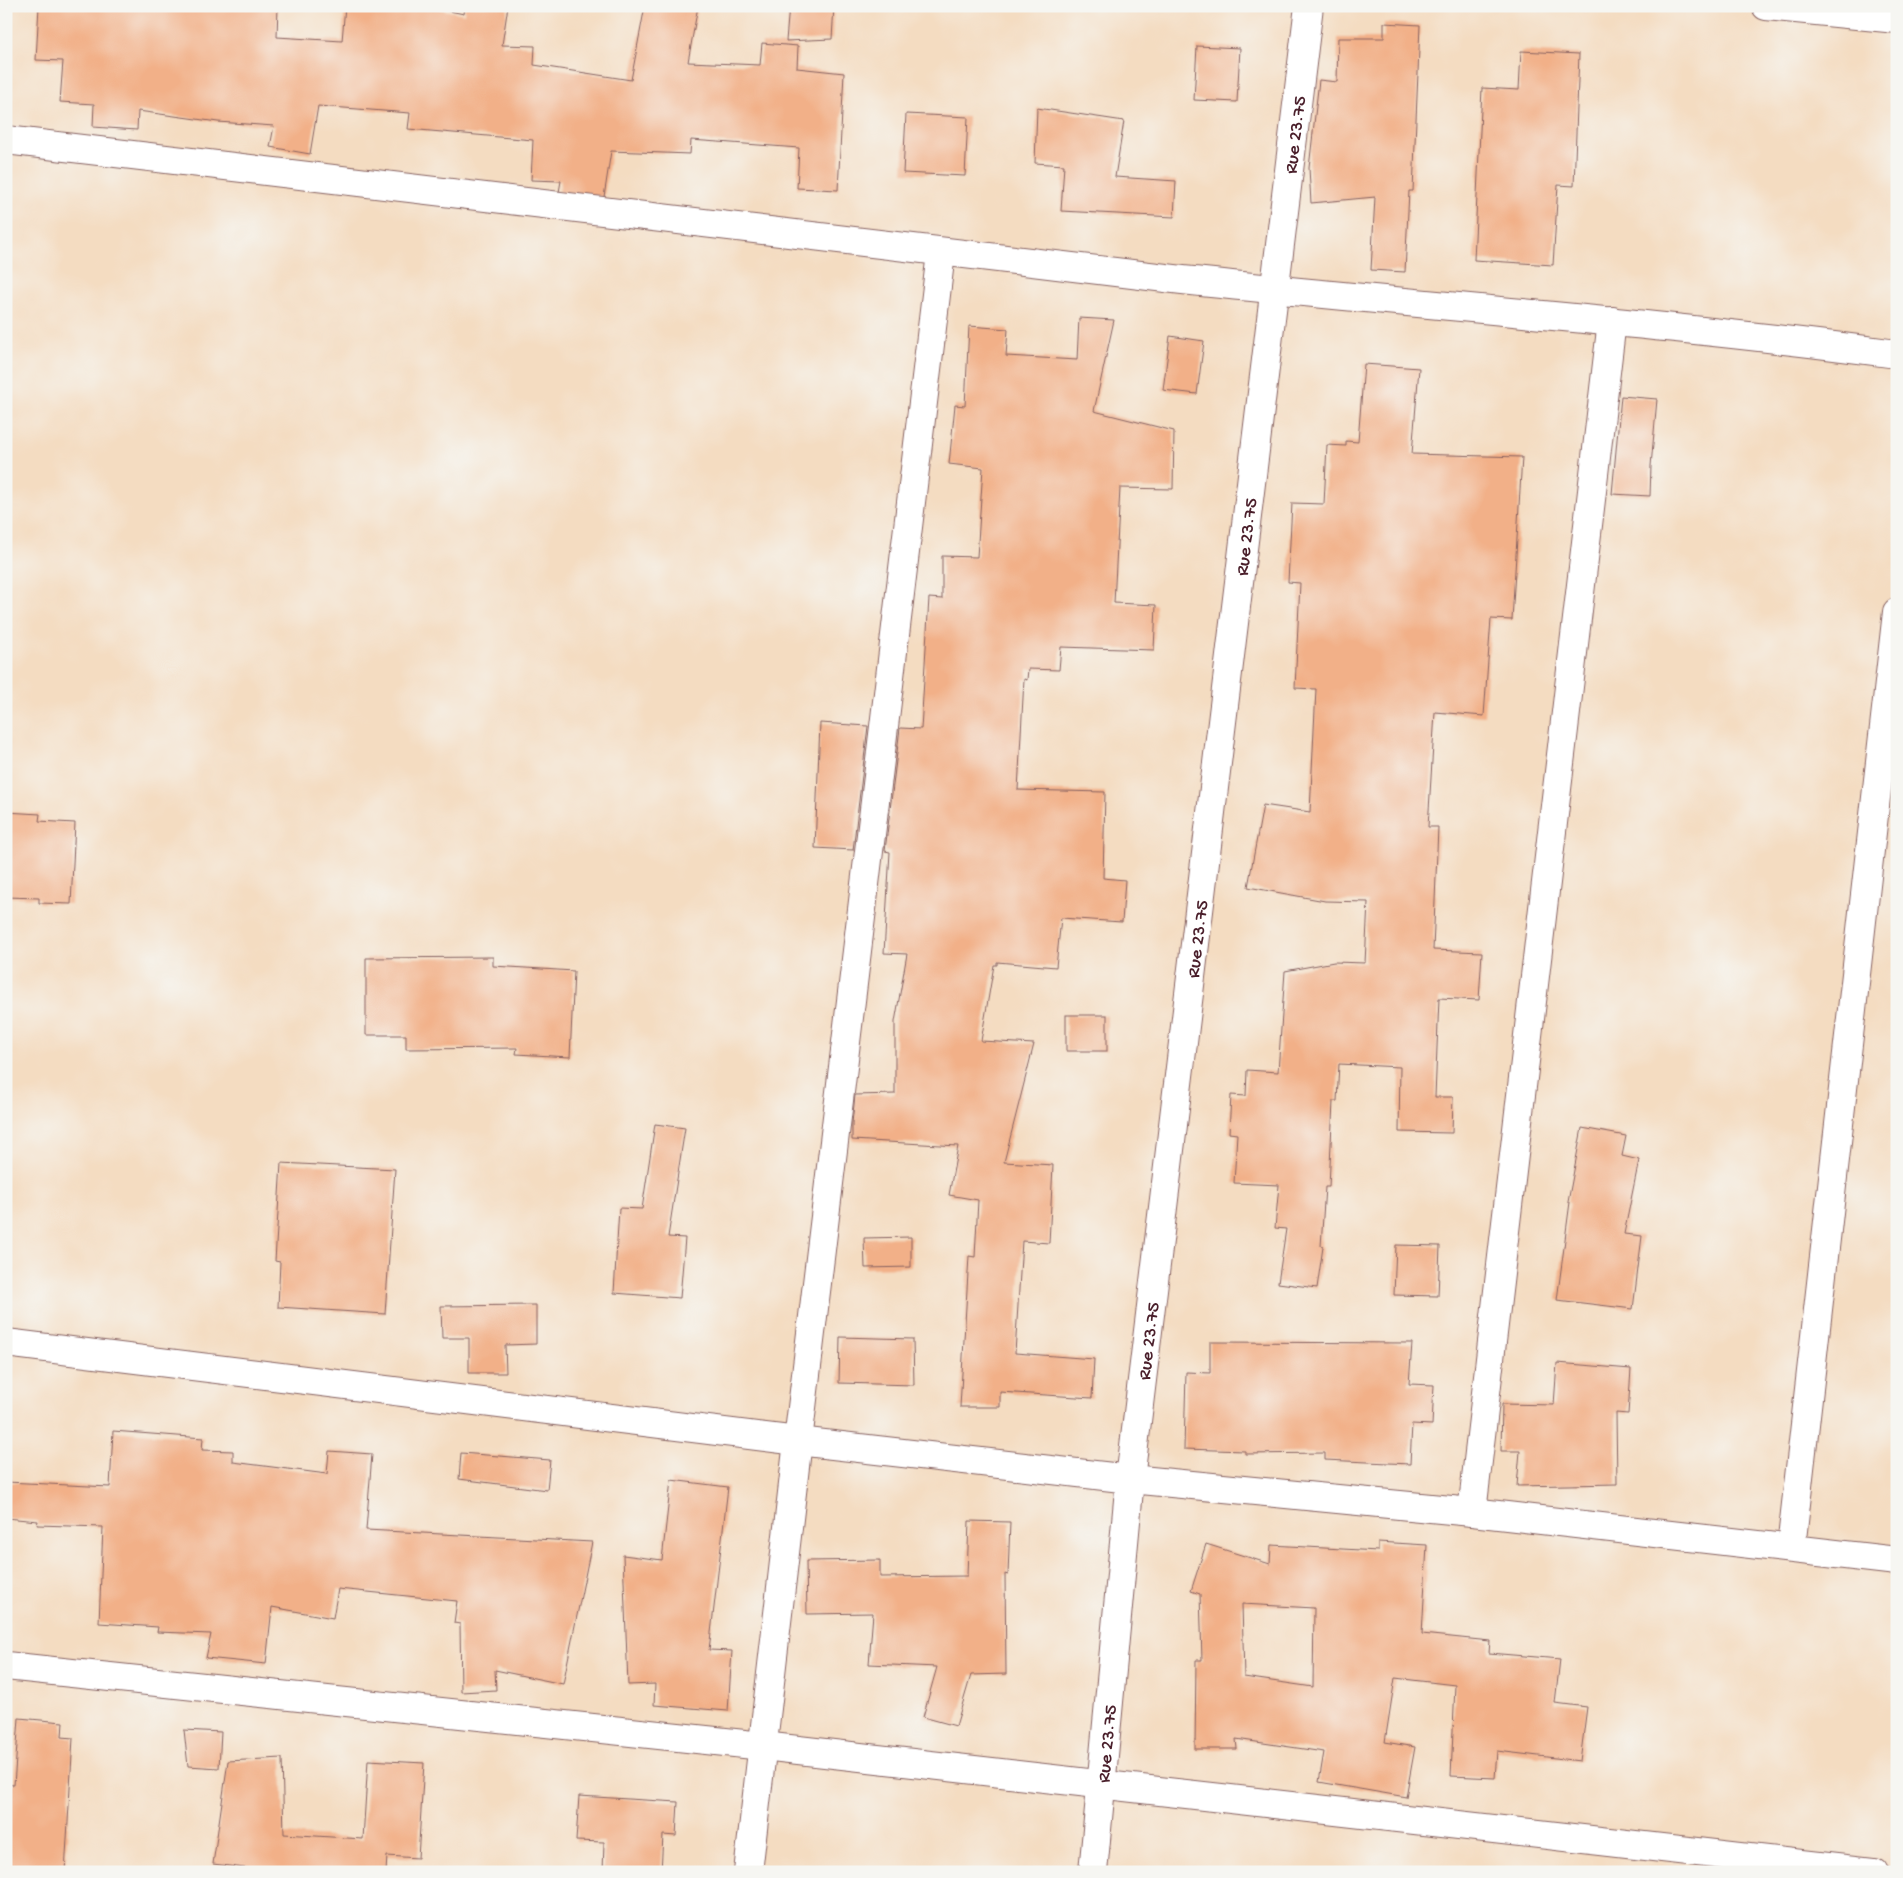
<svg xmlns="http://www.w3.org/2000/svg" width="1903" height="1878" font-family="'Gochi Hand',sans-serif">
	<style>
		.building { fill: #f2b088; fill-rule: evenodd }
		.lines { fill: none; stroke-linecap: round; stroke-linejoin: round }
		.minor-casing { stroke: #866160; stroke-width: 30 }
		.minor { stroke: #fff; stroke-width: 28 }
		.labels { text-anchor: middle; stroke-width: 4; stroke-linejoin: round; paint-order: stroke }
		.street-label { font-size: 19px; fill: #4a1f2b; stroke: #f6f6f2 }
	</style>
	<rect width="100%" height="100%" fill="#f6f6f2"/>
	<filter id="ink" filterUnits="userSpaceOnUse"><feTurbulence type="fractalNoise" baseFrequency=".02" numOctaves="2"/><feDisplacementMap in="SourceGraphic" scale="10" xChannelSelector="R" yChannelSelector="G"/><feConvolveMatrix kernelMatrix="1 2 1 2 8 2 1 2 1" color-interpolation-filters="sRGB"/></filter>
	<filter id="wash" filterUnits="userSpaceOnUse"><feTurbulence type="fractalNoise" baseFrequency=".0096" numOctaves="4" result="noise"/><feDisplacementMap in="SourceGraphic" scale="20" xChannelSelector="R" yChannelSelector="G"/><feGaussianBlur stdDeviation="1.12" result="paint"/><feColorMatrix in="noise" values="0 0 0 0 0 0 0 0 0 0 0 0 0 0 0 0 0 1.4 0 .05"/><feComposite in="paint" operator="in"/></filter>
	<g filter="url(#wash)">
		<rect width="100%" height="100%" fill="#f4dcc1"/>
		<g id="blocks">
			<g class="building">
				<path d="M 39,6 L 278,6 L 277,37 L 342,41 L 345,6 L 425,6 L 464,14 L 465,6 L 508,6 L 502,45 L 535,46 L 534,65 L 631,80 L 645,6 L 698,6 L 688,62 L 760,65 L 762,43 L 798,46 L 797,68 L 844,73 L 838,190 L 797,188 L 799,148 L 691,140 L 690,154 L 611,151 L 604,197 L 559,192 L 561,181 L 531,180 L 533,140 L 408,129 L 410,113 L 318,106 L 310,154 L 270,147 L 274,126 L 218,122 L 138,111 L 137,130 L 93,127 L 94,104 L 60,102 L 63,61 L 36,60 Z"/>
				<path d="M 789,6 L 834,6 L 832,39 L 786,41 Z"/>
				<path d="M 1384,23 L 1420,25 L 1413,191 L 1409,191 L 1405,272 L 1371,270 L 1375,197 L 1311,203 L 1309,168 L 1319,80 L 1337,82 L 1338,38 L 1384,38 Z"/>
				<path d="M 1197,46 L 1240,48 L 1237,102 L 1194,100 Z"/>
				<path d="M 1521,51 L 1579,54 L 1574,186 L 1558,185 L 1553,265 L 1474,260 L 1482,88 L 1519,90 Z"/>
				<path d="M 1037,108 L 1124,121 L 1115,177 L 1176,181 L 1174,217 L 1061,211 L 1064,165 L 1035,163 Z"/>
				<path d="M 906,114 L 968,117 L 965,176 L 903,173 Z"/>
				<path d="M 1079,318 L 1114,320 L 1094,411 L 1174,431 L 1173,489 L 1120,488 L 1114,603 L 1156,605 L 1154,650 L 1061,647 L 1059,670 L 1028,669 L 1027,680 L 1024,679 L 1018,790 L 1105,792 L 1103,878 L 1125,880 L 1122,922 L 1061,918 L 1056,967 L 997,962 L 997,965 L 994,965 L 981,1041 L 1034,1044 L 1004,1162 L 1053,1165 L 1049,1243 L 1022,1241 L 1015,1353 L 1094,1359 L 1092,1398 L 1000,1392 L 1000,1407 L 960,1407 L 969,1256 L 975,1257 L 978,1200 L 949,1195 L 958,1146 L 852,1140 L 852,1123 L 855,1095 L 895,1094 L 895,1022 L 907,954 L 884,953 L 890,852 L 885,851 L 900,728 L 921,729 L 929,598 L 942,599 L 942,556 L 977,557 L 983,468 L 949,464 L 955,405 L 965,406 L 969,326 L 1008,329 L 1006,356 L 1077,360 Z"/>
				<path d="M 1170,336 L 1204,341 L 1197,394 L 1163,390 Z"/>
				<path d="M 1364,364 L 1419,368 L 1412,454 L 1522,457 L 1512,620 L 1491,619 L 1484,716 L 1435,712 L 1428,827 L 1438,827 L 1433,950 L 1482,952 L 1479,1000 L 1439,998 L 1435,1097 L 1453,1097 L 1452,1133 L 1399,1132 L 1400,1067 L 1339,1064 L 1337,1101 L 1333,1101 L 1329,1187 L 1325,1187 L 1321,1246 L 1323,1247 L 1317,1288 L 1278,1283 L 1286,1229 L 1275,1228 L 1279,1185 L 1234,1183 L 1237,1134 L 1229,1133 L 1231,1095 L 1246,1096 L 1247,1070 L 1278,1072 L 1285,971 L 1334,962 L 1365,963 L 1368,902 L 1325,901 L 1248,887 L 1263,805 L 1310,812 L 1316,689 L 1295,688 L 1300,583 L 1288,582 L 1292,503 L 1324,504 L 1327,445 L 1346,446 L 1346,441 L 1358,442 Z"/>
				<path d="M 1621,396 L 1657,399 L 1651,466 L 1650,496 L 1612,494 Z"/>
				<path d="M 820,723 L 868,726 L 853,850 L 815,848 Z"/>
				<path d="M 6,812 L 40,814 L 39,821 L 75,823 L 71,904 L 39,903 L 39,898 L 6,897 Z"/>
				<path d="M 493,957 L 493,966 L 574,971 L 570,1057 L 516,1054 L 517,1048 L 406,1049 L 406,1035 L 366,1035 L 366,958 Z"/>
				<rect x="1066" y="1015" width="41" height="36"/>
				<path d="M 655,1124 L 685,1128 L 668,1237 L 685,1238 L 680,1298 L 614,1293 L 619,1208 L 642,1209 Z"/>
				<path d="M 1582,1128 L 1626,1136 L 1622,1156 L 1639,1160 L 1624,1234 L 1642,1236 L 1633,1309 L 1557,1300 L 1570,1202 L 1568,1202 Z"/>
				<path d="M 281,1163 L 395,1169 L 385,1314 L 278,1307 L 280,1262 L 275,1261 Z"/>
				<path d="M 911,1237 L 911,1267 L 865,1268 L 864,1238 Z"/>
				<path d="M 1396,1245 L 1440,1246 L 1438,1296 L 1394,1295 Z"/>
				<path d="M 536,1305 L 536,1344 L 505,1345 L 506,1373 L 469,1373 L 469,1338 L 442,1338 L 441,1306 Z"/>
				<path d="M 840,1337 L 913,1339 L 914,1385 L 839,1383 Z"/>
				<path d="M 1210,1342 L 1412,1343 L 1409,1384 L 1434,1385 L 1432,1425 L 1412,1424 L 1410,1464 L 1325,1460 L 1325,1453 L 1245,1454 L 1245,1451 L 1184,1449 L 1186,1372 L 1210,1373 Z"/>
				<path d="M 1557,1363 L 1631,1369 L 1628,1414 L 1616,1413 L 1617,1484 L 1517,1486 L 1520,1451 L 1501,1451 L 1502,1404 L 1554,1405 Z"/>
				<path d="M 113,1431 L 203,1438 L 202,1450 L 233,1451 L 233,1462 L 327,1474 L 329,1451 L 372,1454 L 366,1530 L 592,1542 L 563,1684 L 495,1670 L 496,1690 L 461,1692 L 460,1624 L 454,1623 L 457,1601 L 338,1589 L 333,1618 L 272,1607 L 266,1664 L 206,1658 L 211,1634 L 157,1632 L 158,1627 L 99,1623 L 103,1527 L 37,1525 L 38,1521 L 6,1518 L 6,1482 L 110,1487 Z"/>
				<path d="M 461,1453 L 550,1460 L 547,1490 L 459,1479 Z"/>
				<path d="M 671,1480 L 728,1487 L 709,1650 L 732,1651 L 728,1711 L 654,1705 L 655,1684 L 628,1685 L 623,1555 L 662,1560 Z"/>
				<path d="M 969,1521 L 1010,1522 L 1008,1575 L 1005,1574 L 1006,1674 L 971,1675 L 956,1726 L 923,1717 L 937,1667 L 869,1664 L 873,1613 L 807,1614 L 806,1561 L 880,1560 L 880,1577 L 967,1576 Z"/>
				<path d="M 1378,1542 L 1427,1545 L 1422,1634 L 1490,1641 L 1489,1653 L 1560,1659 L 1555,1703 L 1587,1707 L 1580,1761 L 1497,1751 L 1495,1778 L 1451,1776 L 1455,1685 L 1395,1678 L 1385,1742 L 1415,1747 L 1406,1797 L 1319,1782 L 1324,1752 L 1236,1739 L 1237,1749 L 1195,1749 L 1196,1660 L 1202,1660 L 1200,1594 L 1191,1591 L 1206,1544 L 1270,1564 L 1271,1545 L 1378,1551 ZM 1242,1604 L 1314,1608 L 1313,1687 L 1244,1677 Z"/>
				<path d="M 19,1718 L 63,1722 L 62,1737 L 73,1738 L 65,1872 L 6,1872 L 6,1784 L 14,1785 Z"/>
				<path d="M 184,1730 L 221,1732 L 219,1768 L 188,1766 Z"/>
				<path d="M 282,1758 L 284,1834 L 363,1839 L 368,1760 L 424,1763 L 418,1858 L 387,1856 L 386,1872 L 276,1872 L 213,1864 L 228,1761 Z"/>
				<path d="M 579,1796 L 678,1802 L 676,1836 L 663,1835 L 661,1872 L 603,1872 L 604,1842 L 576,1841 Z"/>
			</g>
		</g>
	</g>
	<g filter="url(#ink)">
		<use href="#blocks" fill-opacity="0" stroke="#866160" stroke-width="1"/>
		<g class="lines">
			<defs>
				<g id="minor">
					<path d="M 1766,6 L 1897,19"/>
					<path d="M 6,140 C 395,187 784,236 1174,279 C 1415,305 1657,322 1897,354"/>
					<path d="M 6,1343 L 798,1441 L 1130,1479 L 1472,1512 L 1897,1561"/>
					<path d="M 1472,1512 L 1612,321"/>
					<path d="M 1791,1548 L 1897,612"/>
					<path d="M 6,1666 L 763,1746 L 1873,1872"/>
					<path d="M 748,1872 L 798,1441 L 941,253"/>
					<path id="s1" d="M 1093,1872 L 1130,1479 L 1309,6"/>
				</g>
			</defs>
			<use href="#minor" class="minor-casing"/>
			<use href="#minor" class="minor"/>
		</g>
	</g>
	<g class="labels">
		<g class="street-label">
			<text dy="7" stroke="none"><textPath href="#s1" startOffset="1749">Rue 23.75</textPath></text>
			<text dy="7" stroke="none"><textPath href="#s1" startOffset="1344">Rue 23.75</textPath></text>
			<text dy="7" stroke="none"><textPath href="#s1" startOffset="939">Rue 23.75</textPath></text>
			<text dy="7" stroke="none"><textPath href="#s1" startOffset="534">Rue 23.75</textPath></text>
			<text dy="7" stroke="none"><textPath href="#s1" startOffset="129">Rue 23.75</textPath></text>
		</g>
	</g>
	<rect width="1903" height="1878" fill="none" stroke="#f6f6f2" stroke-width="25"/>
</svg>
